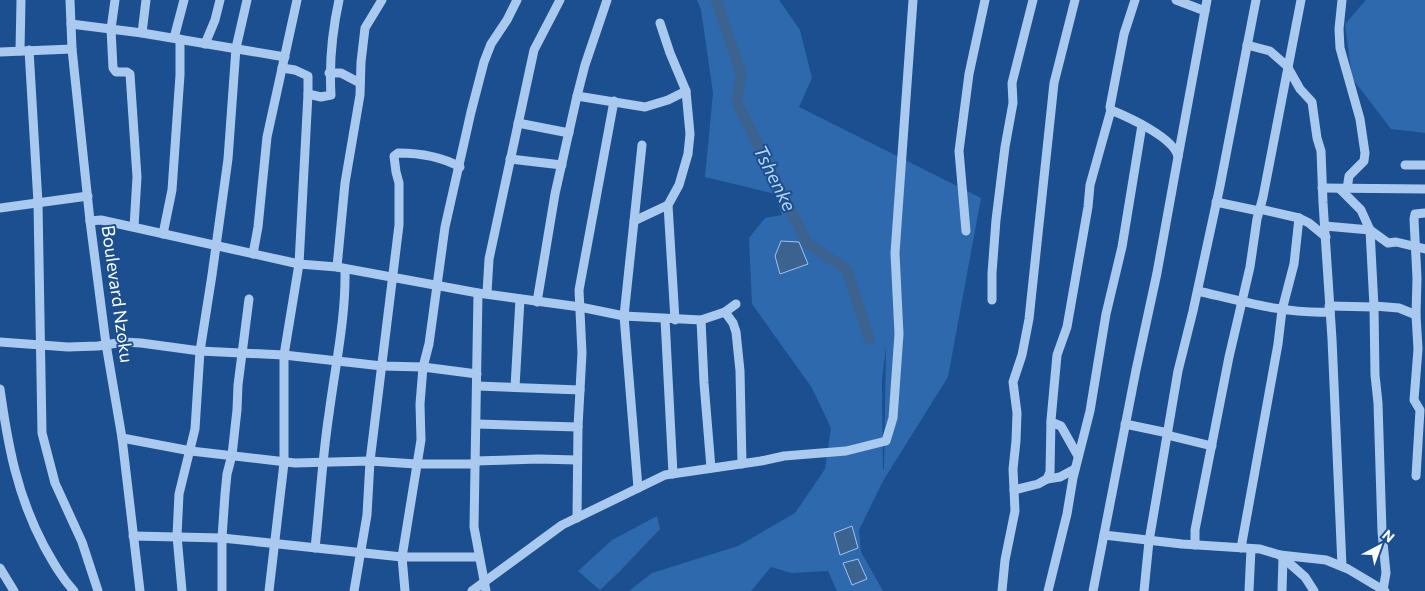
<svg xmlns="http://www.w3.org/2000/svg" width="1425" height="591" font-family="Commissioner,sans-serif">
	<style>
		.green { fill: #2e69ad; fill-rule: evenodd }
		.water { fill: #3c6290; stroke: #9cc4f0 }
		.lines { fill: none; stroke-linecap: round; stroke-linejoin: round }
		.river { stroke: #3c6290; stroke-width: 11 }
		.minor { stroke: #a9c9ee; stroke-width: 9 }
		.labels { text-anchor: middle; stroke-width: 4; stroke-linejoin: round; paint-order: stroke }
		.street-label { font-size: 18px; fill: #fff; stroke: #1b4f8f }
		.water-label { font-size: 19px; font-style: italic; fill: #b5d3f5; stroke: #1b4f8f }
	</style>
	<rect width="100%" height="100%" fill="#1b4f8f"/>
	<g class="green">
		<path d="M 697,0 L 779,0 L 800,30 L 812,78 L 799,107 L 981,198 L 948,377 L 883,481 L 859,530 L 861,552 L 883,591 L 837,591 L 828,571 L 791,573 L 771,567 L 751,591 L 629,591 L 652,573 L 738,546 L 795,513 L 825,469 L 831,428 L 812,388 L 752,304 L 749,238 L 765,218 L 782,215 L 775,194 L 705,177 L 713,93 L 701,10 ZM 886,347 L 884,469 L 883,469 L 882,380 Z"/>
		<path d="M 1366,0 L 1425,0 L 1425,133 L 1391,129 L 1352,78 L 1345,24 Z"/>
		<path d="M 657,516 L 660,529 L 620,571 L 600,590 L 578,571 L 612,540 Z"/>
	</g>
	<g class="water">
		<path d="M 781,241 L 799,242 L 808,264 L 780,274 L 775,256 Z"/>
		<path d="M 852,526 L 858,548 L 840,555 L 834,533 Z"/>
		<path d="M 858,559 L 867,579 L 852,585 L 843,563 Z"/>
	</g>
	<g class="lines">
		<path class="river" d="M 716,0 L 741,73 L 737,103 L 807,243 L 847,270 L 869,339"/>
		<g class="minor">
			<path d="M 70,0 L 72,49 L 90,221 L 106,344 L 122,438 L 140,591"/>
			<path d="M 115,0 L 111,29 L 113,68 L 116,72 L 127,72 L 130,74 L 137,177 L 134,227"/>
			<path d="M 1176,0 L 1205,11"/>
			<path d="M 1342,0 L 1339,29 L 1340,48 L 1360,119 L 1365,153 L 1364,161 L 1349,176 L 1347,189"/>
			<path d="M 660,23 L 670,53 L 686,91 L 690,134 L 688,154 L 679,185 L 668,205 L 675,320"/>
			<path d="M 71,24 L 142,33 L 285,57"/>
			<path d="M 142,33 L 146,0"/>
			<path d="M 174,38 L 184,0"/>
			<path d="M 205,44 L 215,20 L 220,0"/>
			<path d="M 1247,45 L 1270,51 L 1287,66 L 1300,89 L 1312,102 L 1317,138 L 1321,151 L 1323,203 L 1332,339 L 1342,566"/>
			<path d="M 29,50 L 38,203 L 42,433 L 55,483 L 82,542 L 98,591"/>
			<path d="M 20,51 L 21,0"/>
			<path d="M 0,52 L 72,49"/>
			<path d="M 329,73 L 341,73 L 360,83"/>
			<path d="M 308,94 L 321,97 L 331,95 C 329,62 332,32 339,0"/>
			<path d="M 577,96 L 645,107 L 668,100 L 686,91"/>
			<path d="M 518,123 L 569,133"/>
			<path d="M 1178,157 L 1207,0"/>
			<path d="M 510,159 L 562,165"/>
			<path d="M 1405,165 L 1425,165"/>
			<path d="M 1322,188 L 1425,189"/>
			<path d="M 1340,189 L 1361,210 L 1370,230 L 1374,307 L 1375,375 L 1378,403 L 1382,532 L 1386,573 L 1383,590"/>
			<path d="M 1216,202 L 1259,211"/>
			<path d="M 0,208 L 88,196"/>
			<path d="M 1260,209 L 1299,218 L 1309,223 L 1326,237"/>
			<path d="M 90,221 L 101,220 L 299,264 L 337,267 L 478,293 L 580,307 L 624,316 L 701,320 L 725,312 L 736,304"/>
			<path d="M 634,221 L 668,205"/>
			<path d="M 1325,226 L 1370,230 L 1388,243 L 1396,242 L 1425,249"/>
			<path d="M 966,231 L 959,151 L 969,74 L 985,0"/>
			<path d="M 163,234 L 172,190 L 180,75 L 180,39"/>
			<path d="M 253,254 L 258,227 L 267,137 L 297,0"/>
			<path d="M 337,267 L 345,183 L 360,95 L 361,62 L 365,28 L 382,0"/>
			<path d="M 1198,291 C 1241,301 1284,314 1330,312"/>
			<path d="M 478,293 L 474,527 L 486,591"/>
			<path d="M 487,293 L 489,259 L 534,50 L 560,0"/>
			<path d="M 992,300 L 992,273 L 996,220 L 1005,147 L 1013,103 L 1012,83 L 1033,0"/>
			<path d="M 537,302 L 555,194 L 577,96 L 585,65 L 607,0"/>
			<path d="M 1329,306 L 1374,307"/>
			<path d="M 1374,306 L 1399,308 L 1416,315"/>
			<path d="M 725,312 L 733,323 L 736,332 L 740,371 L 742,464"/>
			<path d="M 665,319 L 673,474"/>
			<path d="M 701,320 L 704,383 L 711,468"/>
			<path d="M 0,342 L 68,347 L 98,346 L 124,342 L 141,343 L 200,351 L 284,355 L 382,366 L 423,367 L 477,374"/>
			<path d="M 477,386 L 580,390"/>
			<path d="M 515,387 L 520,299"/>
			<path d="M 0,389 C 8,446 17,495 44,546 C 53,562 61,577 74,591"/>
			<path d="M 1051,422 L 1061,426 L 1078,456"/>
			<path d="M 477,424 L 578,427"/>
			<path d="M 1125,424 L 1168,433"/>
			<path d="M 1167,435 L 1212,446"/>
			<path d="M 122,438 L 191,451 L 295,463 L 370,461 L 416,464 L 475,464"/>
			<path d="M 475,461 L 538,459 L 577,460"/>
			<path d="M 1416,476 L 1420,410 L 1414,400 L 1418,349 L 1416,315 L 1417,278 L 1414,219 L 1415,214 L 1425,213"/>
			<path d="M 1047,479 L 1050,472 L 1051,420 L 1057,355 L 1067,327 L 1088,207 L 1090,185 L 1111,110"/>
			<path d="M 638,488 L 624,316 L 642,145"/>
			<path d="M 1014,490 L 1038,484 L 1047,479 L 1060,477 L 1075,469"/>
			<path d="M 577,518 L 578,427 L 582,353 L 579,290 L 614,101"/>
			<path d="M 1104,535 L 1182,544 L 1260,549 L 1280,555 L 1326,560 L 1348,569 L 1385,591"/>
			<path d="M 133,536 L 222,538 L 402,557 L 479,557"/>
			<path d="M 1195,545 L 1195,530 L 1229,357 L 1250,267 L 1257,219 L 1263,197 L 1301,0"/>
			<path d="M 315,548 C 320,503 322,459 329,414 C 335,367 346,318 345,270"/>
			<path d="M 1241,548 L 1278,344 L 1282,310 L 1294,264 L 1299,218"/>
			<path d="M 1280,555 L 1305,577 L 1314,591"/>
			<path d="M 0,568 L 14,591"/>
			<path d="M 182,591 L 177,536 L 179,494 L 195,429 L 200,351 L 212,275 L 228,159 L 236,48 L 247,0"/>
			<path d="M 222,591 L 222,538 L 225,494 L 227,474 L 232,455 L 237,410 L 238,385 L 249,299"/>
			<path d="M 269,591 L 284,463 L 284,355 L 299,264 L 308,94 L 308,76 L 295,70 L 282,68"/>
			<path d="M 354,591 L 367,515 L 370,461 L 399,225 L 399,183 L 396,172 L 394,156 L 398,153 C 418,153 442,157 460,167"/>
			<path d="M 405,591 L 402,557 L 421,440 L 420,404 L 423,367 L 429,344 L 445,227 L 471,112 L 484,62 L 491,44 L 507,20 L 517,0"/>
			<path d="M 472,591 L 562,525 L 665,475 L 761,461 L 784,456 L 846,451 L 886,441 L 893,418 L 899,334 L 895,253 L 913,0"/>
			<path d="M 1002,591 L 1005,560 L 1015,511 L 1013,469 L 1016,441 L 1017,413 L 1013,382 L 1022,355 L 1029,319 L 1054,83 L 1075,0"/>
			<path d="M 1048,591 L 1067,514 L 1073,478 L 1090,411 L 1106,314 L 1122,247 L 1142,125"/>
			<path d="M 1093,591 L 1136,370 L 1157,273 L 1178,157 C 1175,138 1128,117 1111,110 L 1110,107 L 1124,34 L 1135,0"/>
			<path d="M 1144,591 L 1149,541 L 1178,371 L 1193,311 L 1220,186 L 1256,0"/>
			<path d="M 1249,591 L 1251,549"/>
			<path d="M 1282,591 L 1283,558"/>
		</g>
	</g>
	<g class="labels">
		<g class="street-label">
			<text transform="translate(117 294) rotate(82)" y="6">Boulevard Nzoku</text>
		</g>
		<g class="water-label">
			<text transform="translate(775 178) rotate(63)" y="7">Tshenke</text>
		</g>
	</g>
	<g transform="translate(1380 546) rotate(41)" stroke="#1b4f8f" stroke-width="4" paint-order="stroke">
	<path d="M0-4L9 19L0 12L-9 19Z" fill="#ffffff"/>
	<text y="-8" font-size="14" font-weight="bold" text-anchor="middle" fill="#ffffff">N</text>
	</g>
</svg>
